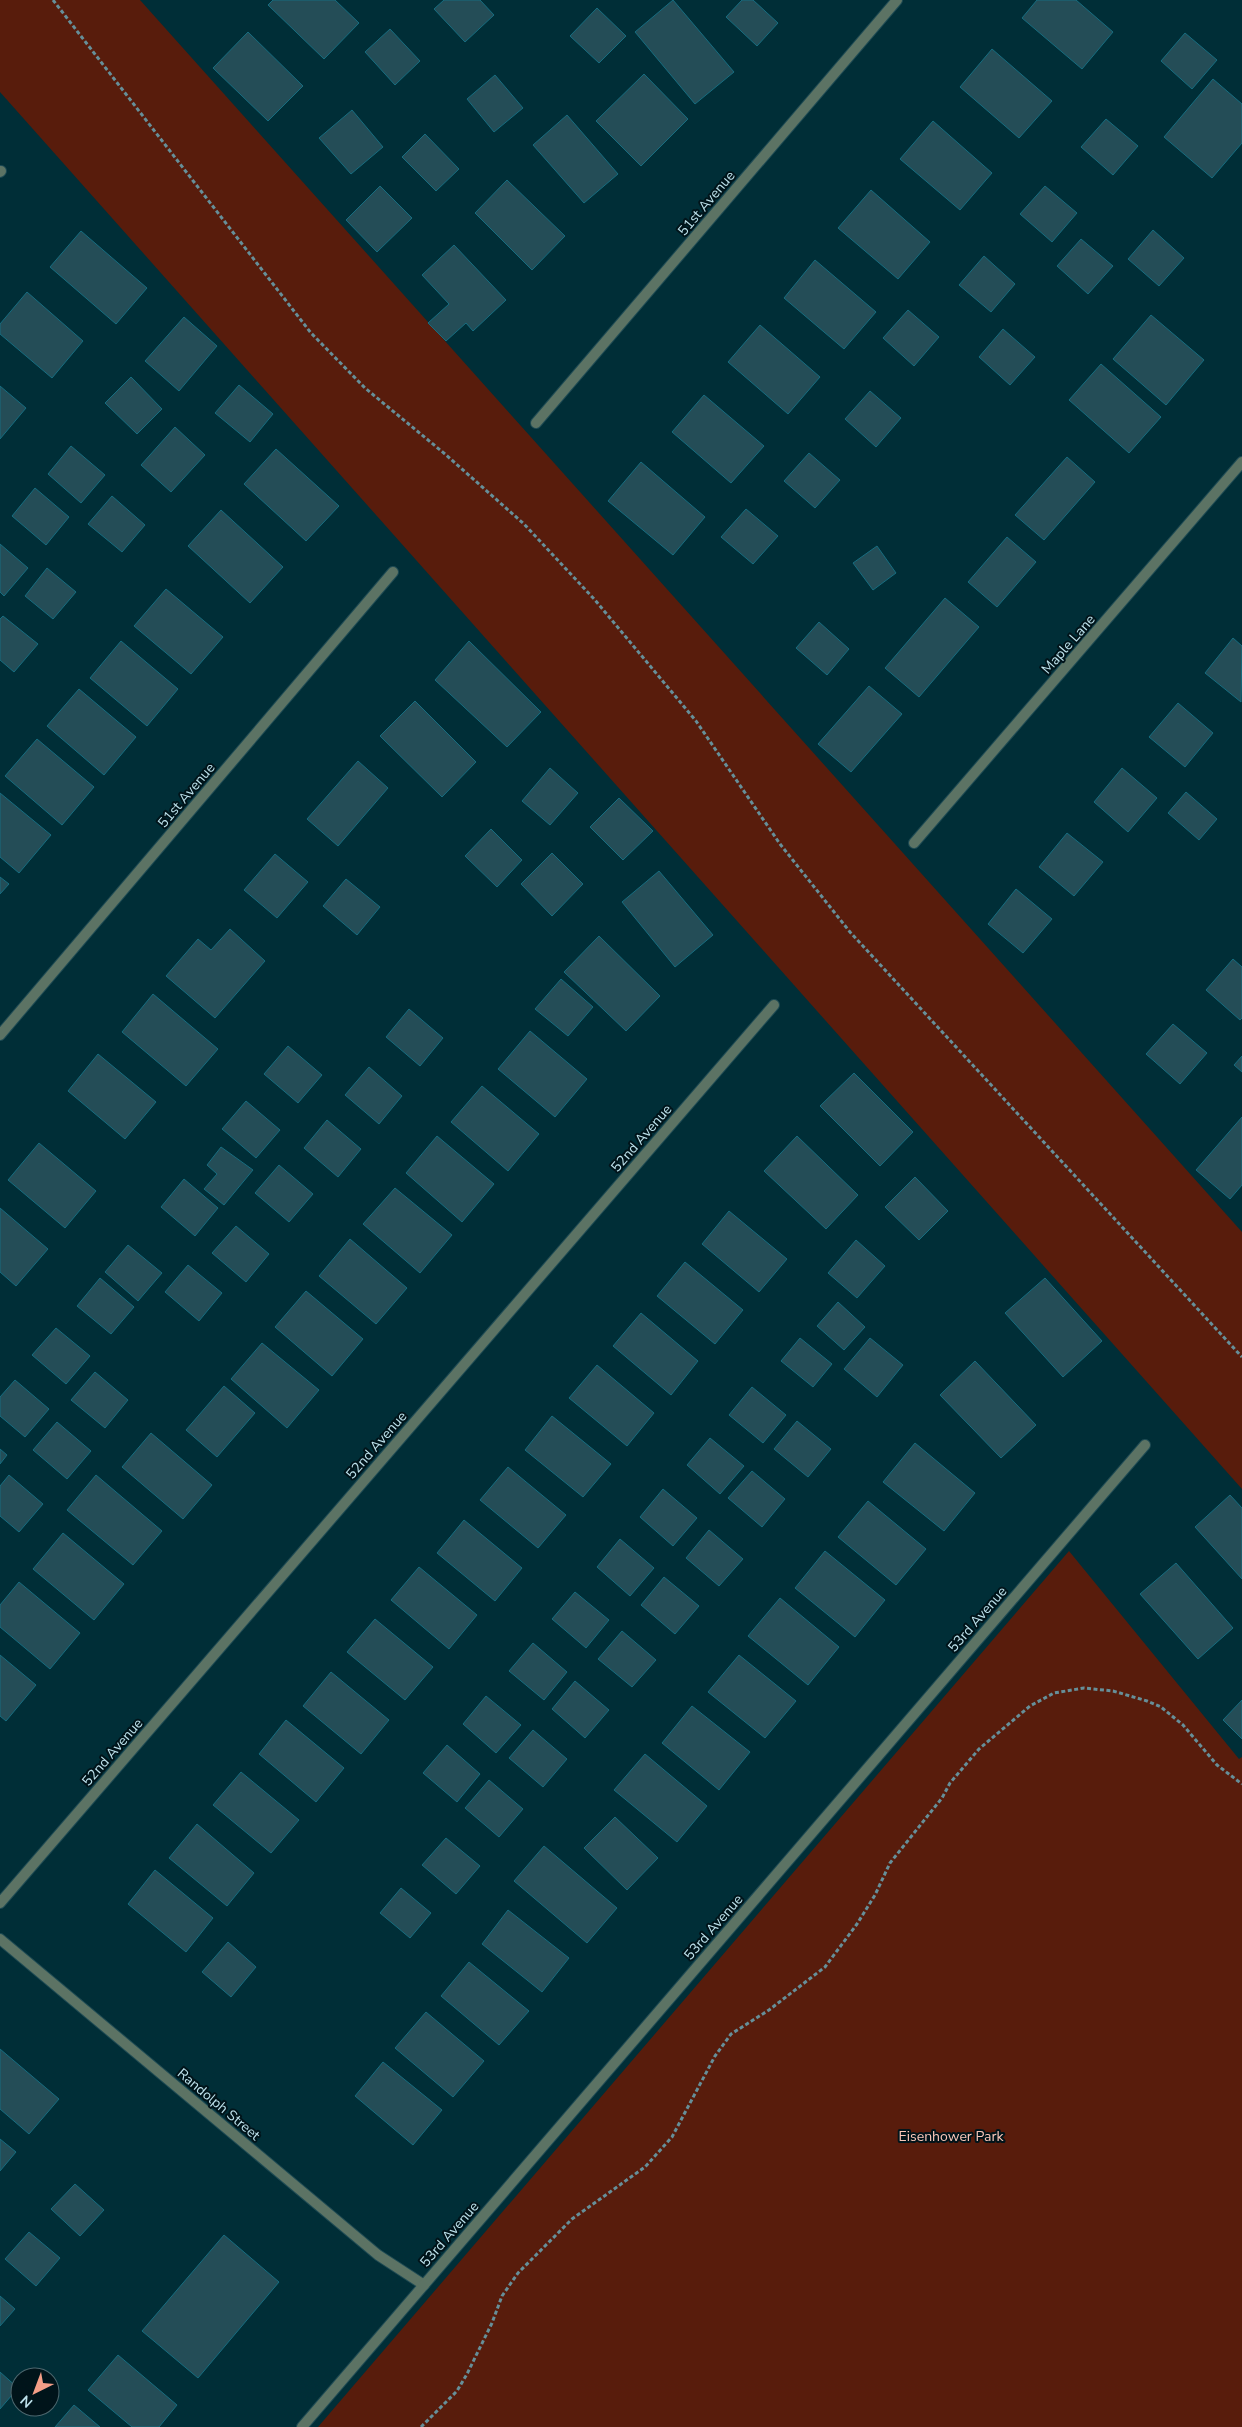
<svg xmlns="http://www.w3.org/2000/svg" width="1242" height="2427" font-family="'Nunito Sans',sans-serif">
	<style>
		.green { fill: #581c0c }
		.building { fill: #244d57; stroke: #166d80 }
		.lines { fill: none; stroke-linecap: round; stroke-linejoin: round }
		.minor-casing { stroke: #1e4b54; stroke-width: 12 }
		.path { stroke: #668f99; stroke-width: 3; stroke-dasharray: 4 2.5; stroke-linecap: butt }
		.minor { stroke: #5c7364; stroke-width: 10 }
		.labels { text-anchor: middle; stroke-width: 4; stroke-linejoin: round; paint-order: stroke }
		.street-label { font-size: 14px; fill: #bee3ed; stroke: #00141a }
		.park-label { font-size: 14px; fill: #fac7b9; stroke: #00141a }
	</style>
	<rect width="100%" height="100%" fill="#002e37"/>
	<g class="green">
		<path d="M 0,0 L 140,0 L 1242,1232 L 1242,1489 L 0,92 Z"/>
		<path d="M 1069,1551 L 1239,1759 L 1242,1757 L 1242,2427 L 318,2427 Z"/>
	</g>
	<g class="building">
		<path d="M 273,0 L 335,0 L 359,23 L 324,59 L 268,5 Z"/>
		<path d="M 444,0 L 480,0 L 494,15 L 465,42 L 434,9 Z"/>
		<path d="M 673,0 L 734,72 L 695,104 L 635,32 Z"/>
		<path d="M 742,0 L 753,0 L 778,23 L 757,46 L 726,17 Z"/>
		<path d="M 1037,0 L 1076,0 L 1113,32 L 1082,69 L 1022,18 Z"/>
		<path d="M 597,8 L 626,36 L 599,63 L 570,36 Z"/>
		<path d="M 390,29 L 420,61 L 395,85 L 365,52 Z"/>
		<path d="M 248,32 L 303,86 L 268,121 L 213,68 Z"/>
		<path d="M 1185,33 L 1217,60 L 1192,89 L 1161,61 Z"/>
		<path d="M 992,49 L 1052,101 L 1019,138 L 960,87 Z"/>
		<path d="M 644,74 L 688,119 L 641,166 L 596,121 Z"/>
		<path d="M 495,75 L 523,108 L 494,132 L 467,99 Z"/>
		<path d="M 1213,79 L 1242,104 L 1242,143 L 1212,178 L 1164,137 Z"/>
		<path d="M 352,110 L 383,147 L 351,174 L 319,138 Z"/>
		<path d="M 567,115 L 618,174 L 584,203 L 533,145 Z"/>
		<path d="M 1106,119 L 1138,146 L 1113,175 L 1081,147 Z"/>
		<path d="M 933,121 L 992,173 L 960,210 L 900,159 Z"/>
		<path d="M 425,134 L 459,169 L 436,191 L 402,157 Z"/>
		<path d="M 507,180 L 565,236 L 532,270 L 475,213 Z"/>
		<path d="M 380,186 L 412,218 L 377,252 L 346,220 Z"/>
		<path d="M 1045,186 L 1077,213 L 1052,242 L 1020,214 Z"/>
		<path d="M 871,190 L 930,242 L 898,279 L 838,228 Z"/>
		<path d="M 1153,230 L 1184,258 L 1159,286 L 1128,259 Z"/>
		<path d="M 81,231 L 147,288 L 116,324 L 50,267 Z"/>
		<path d="M 1081,239 L 1113,266 L 1088,294 L 1057,266 Z"/>
		<path d="M 454,245 L 506,300 L 473,331 L 466,323 L 446,341 L 428,323 L 449,304 L 422,275 Z"/>
		<path d="M 984,256 L 1015,284 L 991,312 L 959,285 Z"/>
		<path d="M 815,260 L 876,312 L 844,349 L 784,298 Z"/>
		<path d="M 27,292 L 83,341 L 52,378 L 0,334 L 0,324 Z"/>
		<path d="M 908,310 L 939,337 L 914,366 L 883,338 Z"/>
		<path d="M 1151,315 L 1204,360 L 1166,405 L 1113,359 Z"/>
		<path d="M 184,317 L 217,346 L 179,391 L 145,361 Z"/>
		<path d="M 760,325 L 820,377 L 788,414 L 728,362 Z"/>
		<path d="M 1003,329 L 1035,357 L 1010,385 L 979,357 Z"/>
		<path d="M 1101,364 L 1161,417 L 1129,453 L 1069,400 Z"/>
		<path d="M 131,377 L 162,409 L 137,434 L 105,403 Z"/>
		<path d="M 239,385 L 273,414 L 250,442 L 215,413 Z"/>
		<path d="M 0,386 L 26,408 L 0,439 Z"/>
		<path d="M 870,391 L 901,418 L 876,447 L 845,419 Z"/>
		<path d="M 704,395 L 764,446 L 731,483 L 672,432 Z"/>
		<path d="M 175,427 L 205,455 L 171,492 L 141,465 Z"/>
		<path d="M 71,446 L 105,475 L 81,503 L 48,474 Z"/>
		<path d="M 276,449 L 339,506 L 306,541 L 244,484 Z"/>
		<path d="M 809,453 L 840,480 L 815,508 L 784,481 Z"/>
		<path d="M 1067,457 L 1095,482 L 1044,540 L 1015,515 Z"/>
		<path d="M 641,462 L 705,517 L 673,555 L 608,501 Z"/>
		<path d="M 35,488 L 69,517 L 46,545 L 12,516 Z"/>
		<path d="M 112,496 L 145,525 L 122,552 L 88,524 Z"/>
		<path d="M 746,509 L 778,536 L 753,564 L 721,537 Z"/>
		<path d="M 221,510 L 283,567 L 250,603 L 188,546 Z"/>
		<path d="M 1007,537 L 1036,562 L 997,607 L 968,582 Z"/>
		<path d="M 0,544 L 28,568 L 4,596 L 0,592 Z"/>
		<path d="M 877,546 L 896,573 L 873,590 L 853,563 Z"/>
		<path d="M 47,568 L 76,592 L 53,619 L 25,596 Z"/>
		<path d="M 166,589 L 223,637 L 191,674 L 134,626 Z"/>
		<path d="M 945,598 L 979,627 L 919,697 L 885,668 Z"/>
		<path d="M 3,616 L 38,644 L 14,672 L 0,660 L 0,619 Z"/>
		<path d="M 819,622 L 849,649 L 827,675 L 796,648 Z"/>
		<path d="M 1233,638 L 1242,646 L 1241,702 L 1205,673 Z"/>
		<path d="M 121,641 L 178,689 L 147,726 L 90,678 Z"/>
		<path d="M 469,641 L 541,712 L 507,747 L 435,680 Z"/>
		<path d="M 869,686 L 902,714 L 851,772 L 818,744 Z"/>
		<path d="M 79,689 L 136,737 L 104,775 L 47,726 Z"/>
		<path d="M 415,701 L 476,762 L 442,797 L 380,736 Z"/>
		<path d="M 1178,703 L 1213,733 L 1185,767 L 1149,737 Z"/>
		<path d="M 37,739 L 94,787 L 62,825 L 5,776 Z"/>
		<path d="M 358,761 L 388,788 L 338,846 L 307,819 Z"/>
		<path d="M 550,768 L 578,793 L 550,825 L 522,801 Z"/>
		<path d="M 1122,768 L 1157,798 L 1128,832 L 1094,802 Z"/>
		<path d="M 1186,792 L 1217,819 L 1199,840 L 1168,813 Z"/>
		<path d="M 0,793 L 51,835 L 19,873 L 0,857 Z"/>
		<path d="M 619,798 L 653,831 L 623,860 L 590,827 Z"/>
		<path d="M 491,829 L 522,860 L 497,887 L 465,856 Z"/>
		<path d="M 1067,833 L 1103,862 L 1074,896 L 1039,867 Z"/>
		<path d="M 552,853 L 583,884 L 552,916 L 521,884 Z"/>
		<path d="M 275,854 L 308,882 L 277,918 L 244,890 Z"/>
		<path d="M 659,871 L 713,935 L 675,967 L 622,902 Z"/>
		<path d="M 0,877 L 9,884 L 0,894 Z"/>
		<path d="M 346,879 L 380,907 L 357,935 L 323,906 Z"/>
		<path d="M 1016,889 L 1052,919 L 1023,953 L 988,924 Z"/>
		<path d="M 230,929 L 265,961 L 215,1018 L 166,976 L 198,939 L 211,950 Z"/>
		<path d="M 599,936 L 660,996 L 626,1031 L 564,972 Z"/>
		<path d="M 1233,959 L 1242,967 L 1242,1018 L 1240,1020 L 1206,990 Z"/>
		<path d="M 561,979 L 593,1007 L 568,1036 L 535,1009 Z"/>
		<path d="M 153,994 L 218,1049 L 186,1086 L 122,1032 Z"/>
		<path d="M 409,1009 L 443,1038 L 420,1066 L 386,1037 Z"/>
		<path d="M 1173,1024 L 1207,1053 L 1180,1084 L 1146,1054 Z"/>
		<path d="M 530,1031 L 587,1079 L 555,1117 L 498,1069 Z"/>
		<path d="M 288,1046 L 322,1075 L 298,1103 L 264,1074 Z"/>
		<path d="M 98,1054 L 156,1102 L 125,1139 L 68,1091 Z"/>
		<path d="M 1242,1056 L 1242,1072 L 1234,1065 Z"/>
		<path d="M 369,1067 L 402,1096 L 379,1124 L 345,1095 Z"/>
		<path d="M 854,1073 L 913,1132 L 880,1166 L 820,1106 Z"/>
		<path d="M 482,1086 L 539,1134 L 508,1171 L 451,1122 Z"/>
		<path d="M 246,1101 L 280,1130 L 256,1158 L 222,1129 Z"/>
		<path d="M 1242,1117 L 1242,1185 L 1230,1199 L 1196,1170 Z"/>
		<path d="M 327,1120 L 361,1149 L 338,1177 L 304,1148 Z"/>
		<path d="M 437,1136 L 494,1184 L 462,1222 L 406,1173 Z"/>
		<path d="M 797,1136 L 858,1195 L 826,1229 L 764,1171 Z"/>
		<path d="M 39,1143 L 96,1191 L 65,1228 L 8,1180 Z"/>
		<path d="M 221,1147 L 253,1170 L 224,1205 L 204,1189 L 217,1174 L 207,1165 Z"/>
		<path d="M 279,1165 L 313,1194 L 289,1222 L 255,1193 Z"/>
		<path d="M 915,1177 L 948,1211 L 919,1240 L 885,1207 Z"/>
		<path d="M 184,1179 L 218,1208 L 195,1236 L 161,1207 Z"/>
		<path d="M 395,1188 L 452,1235 L 420,1273 L 363,1224 Z"/>
		<path d="M 0,1208 L 48,1249 L 16,1286 L 0,1272 Z"/>
		<path d="M 729,1211 L 787,1259 L 759,1292 L 702,1244 Z"/>
		<path d="M 236,1226 L 269,1254 L 246,1282 L 212,1253 Z"/>
		<path d="M 350,1239 L 407,1288 L 376,1324 L 319,1276 Z"/>
		<path d="M 856,1240 L 885,1266 L 857,1298 L 828,1273 Z"/>
		<path d="M 128,1245 L 162,1273 L 138,1301 L 105,1272 Z"/>
		<path d="M 685,1262 L 743,1310 L 715,1344 L 657,1296 Z"/>
		<path d="M 188,1265 L 222,1293 L 199,1321 L 165,1292 Z"/>
		<path d="M 100,1278 L 134,1307 L 111,1334 L 77,1306 Z"/>
		<path d="M 1045,1278 L 1102,1341 L 1063,1377 L 1005,1313 Z"/>
		<path d="M 306,1291 L 363,1339 L 332,1376 L 275,1327 Z"/>
		<path d="M 838,1302 L 865,1327 L 844,1350 L 817,1326 Z"/>
		<path d="M 641,1313 L 698,1361 L 671,1395 L 613,1346 Z"/>
		<path d="M 56,1328 L 90,1356 L 66,1384 L 32,1355 Z"/>
		<path d="M 800,1338 L 832,1364 L 813,1387 L 781,1361 Z"/>
		<path d="M 870,1338 L 903,1365 L 877,1397 L 844,1369 Z"/>
		<path d="M 262,1343 L 319,1390 L 287,1428 L 231,1379 Z"/>
		<path d="M 975,1361 L 1036,1425 L 1001,1458 L 940,1395 Z"/>
		<path d="M 597,1365 L 654,1413 L 627,1446 L 569,1398 Z"/>
		<path d="M 95,1372 L 128,1400 L 105,1428 L 71,1400 Z"/>
		<path d="M 15,1380 L 49,1409 L 25,1437 L 0,1416 L 0,1397 Z"/>
		<path d="M 224,1386 L 255,1413 L 217,1457 L 186,1430 Z"/>
		<path d="M 752,1387 L 786,1415 L 763,1443 L 729,1415 Z"/>
		<path d="M 552,1416 L 611,1464 L 583,1497 L 525,1450 Z"/>
		<path d="M 797,1421 L 831,1449 L 808,1477 L 774,1449 Z"/>
		<path d="M 57,1422 L 91,1451 L 67,1479 L 33,1450 Z"/>
		<path d="M 151,1433 L 212,1485 L 183,1519 L 122,1467 Z"/>
		<path d="M 710,1438 L 744,1466 L 720,1494 L 687,1465 Z"/>
		<path d="M 915,1443 L 975,1493 L 944,1531 L 883,1482 Z"/>
		<path d="M 0,1449 L 7,1455 L 0,1464 Z"/>
		<path d="M 508,1467 L 566,1515 L 538,1548 L 480,1500 Z"/>
		<path d="M 752,1471 L 785,1499 L 762,1527 L 728,1498 Z"/>
		<path d="M 9,1475 L 43,1504 L 19,1532 L 0,1516 L 0,1486 Z"/>
		<path d="M 96,1475 L 162,1531 L 133,1565 L 67,1510 Z"/>
		<path d="M 663,1489 L 697,1518 L 673,1546 L 640,1517 Z"/>
		<path d="M 1230,1495 L 1242,1508 L 1242,1579 L 1195,1527 Z"/>
		<path d="M 868,1501 L 926,1549 L 896,1585 L 838,1537 Z"/>
		<path d="M 464,1520 L 522,1568 L 495,1601 L 437,1553 Z"/>
		<path d="M 709,1530 L 743,1559 L 719,1586 L 686,1558 Z"/>
		<path d="M 63,1533 L 124,1584 L 94,1620 L 33,1569 Z"/>
		<path d="M 620,1539 L 654,1568 L 630,1596 L 597,1567 Z"/>
		<path d="M 825,1551 L 885,1600 L 855,1637 L 795,1588 Z"/>
		<path d="M 1176,1563 L 1233,1628 L 1198,1659 L 1140,1594 Z"/>
		<path d="M 419,1567 L 477,1615 L 449,1649 L 391,1600 Z"/>
		<path d="M 664,1577 L 699,1606 L 675,1634 L 641,1605 Z"/>
		<path d="M 19,1582 L 80,1633 L 50,1669 L 0,1627 L 0,1605 Z"/>
		<path d="M 575,1592 L 609,1620 L 586,1648 L 552,1619 Z"/>
		<path d="M 780,1598 L 839,1647 L 808,1685 L 748,1636 Z"/>
		<path d="M 375,1619 L 433,1667 L 405,1700 L 347,1652 Z"/>
		<path d="M 622,1631 L 656,1660 L 632,1687 L 598,1659 Z"/>
		<path d="M 533,1643 L 567,1672 L 544,1700 L 509,1671 Z"/>
		<path d="M 0,1655 L 36,1685 L 6,1721 L 0,1716 Z"/>
		<path d="M 739,1655 L 796,1701 L 765,1738 L 708,1692 Z"/>
		<path d="M 331,1672 L 389,1720 L 361,1754 L 303,1706 Z"/>
		<path d="M 575,1681 L 609,1710 L 585,1738 L 552,1709 Z"/>
		<path d="M 486,1696 L 521,1725 L 496,1753 L 463,1724 Z"/>
		<path d="M 1242,1700 L 1242,1739 L 1223,1720 Z"/>
		<path d="M 692,1706 L 750,1752 L 719,1790 L 662,1743 Z"/>
		<path d="M 286,1720 L 344,1768 L 316,1802 L 259,1754 Z"/>
		<path d="M 533,1730 L 567,1759 L 543,1787 L 509,1758 Z"/>
		<path d="M 447,1745 L 480,1774 L 457,1802 L 423,1773 Z"/>
		<path d="M 645,1754 L 707,1806 L 677,1842 L 614,1790 Z"/>
		<path d="M 241,1772 L 299,1820 L 271,1853 L 213,1805 Z"/>
		<path d="M 489,1780 L 523,1809 L 499,1837 L 465,1808 Z"/>
		<path d="M 615,1817 L 658,1858 L 627,1890 L 584,1848 Z"/>
		<path d="M 197,1824 L 254,1873 L 227,1906 L 169,1858 Z"/>
		<path d="M 446,1838 L 480,1866 L 456,1894 L 422,1865 Z"/>
		<path d="M 544,1846 L 617,1908 L 587,1943 L 514,1881 Z"/>
		<path d="M 155,1870 L 213,1918 L 186,1952 L 128,1904 Z"/>
		<path d="M 401,1888 L 431,1913 L 410,1938 L 380,1913 Z"/>
		<path d="M 508,1910 L 569,1958 L 542,1992 L 482,1944 Z"/>
		<path d="M 228,1942 L 256,1967 L 231,1997 L 202,1972 Z"/>
		<path d="M 469,1962 L 529,2011 L 499,2045 L 441,1996 Z"/>
		<path d="M 426,2012 L 484,2061 L 453,2097 L 395,2048 Z"/>
		<path d="M 0,2049 L 59,2099 L 29,2134 L 0,2109 Z"/>
		<path d="M 383,2062 L 442,2110 L 413,2145 L 355,2096 Z"/>
		<path d="M 0,2139 L 16,2152 L 0,2171 Z"/>
		<path d="M 75,2184 L 104,2210 L 80,2236 L 51,2209 Z"/>
		<path d="M 29,2232 L 60,2258 L 36,2286 L 5,2259 Z"/>
		<path d="M 224,2235 L 279,2282 L 198,2378 L 142,2331 Z"/>
		<path d="M 0,2296 L 15,2309 L 0,2326 Z"/>
		<path d="M 118,2355 L 177,2405 L 159,2427 L 132,2427 L 88,2390 Z"/>
		<path d="M 0,2372 L 18,2388 L 0,2409 Z"/>
		<path d="M 74,2405 L 100,2427 L 55,2427 Z"/>
	</g>
	<g class="lines">
		<defs>
			<g id="minor">
				<path d="M 0,172 L 1,171"/>
				<path d="M 536,423 L 897,0"/>
				<path d="M 914,843 L 1242,462"/>
				<path d="M 0,1035 L 393,572"/>
				<path d="M 0,1903 L 774,1005"/>
				<path d="M 0,1939 L 378,2255 L 424,2285"/>
				<path d="M 302,2427 L 1145,1445"/>
			</g>
		</defs>
		<use href="#minor" class="minor-casing"/>
		<g class="path">
			<path d="M 53,0 L 311,333 L 365,388 L 445,454 L 524,524 L 595,600 L 696,721 L 780,844 L 850,932 L 1242,1357"/>
			<path d="M 421,2427 L 457,2391 L 467,2374 L 492,2323 L 502,2296 L 518,2273 L 572,2219 L 645,2167 L 672,2137 L 715,2056 L 731,2034 L 769,2010 L 825,1967 L 857,1924 L 875,1895 L 890,1863 L 942,1798 L 950,1783 L 979,1749 L 1030,1706 L 1054,1693 L 1084,1688 L 1113,1691 L 1147,1701 L 1161,1707 L 1183,1725 L 1217,1765 L 1242,1784"/>
		</g>
		<use href="#minor" class="minor"/>
	</g>
	<g class="labels">
		<g class="street-label">
			<text transform="translate(706 203) rotate(-50)" y="5">51st Avenue</text>
			<text transform="translate(1068 644) rotate(-49)" y="5">Maple Lane</text>
			<text transform="translate(186 795) rotate(-50)" y="5">51st Avenue</text>
			<text transform="translate(641 1138) rotate(-49)" y="5">52nd Avenue</text>
			<text transform="translate(376 1445) rotate(-49)" y="5">52nd Avenue</text>
			<text transform="translate(977 1619) rotate(-49)" y="5">53rd Avenue</text>
			<text transform="translate(112 1752) rotate(-49)" y="5">52nd Avenue</text>
			<text transform="translate(713 1927) rotate(-49)" y="5">53rd Avenue</text>
			<text transform="translate(219 2104) rotate(40)" y="5">Randolph Street</text>
			<text transform="translate(449 2234) rotate(-49)" y="5">53rd Avenue</text>
		</g>
		<g class="park-label">
			<text x="951" y="2141">Eisenhower Park</text>
		</g>
	</g>
	<g transform="translate(35 2392) rotate(222)"><circle r="24" fill="#00141a" stroke="#4c676e"/>
	<path d="M0-4L9 19L0 12L-9 19Z" fill="#f49e87"/>
	<text y="-8" font-size="14" font-weight="bold" text-anchor="middle" fill="#bee3ed">N</text>
	</g>
</svg>
